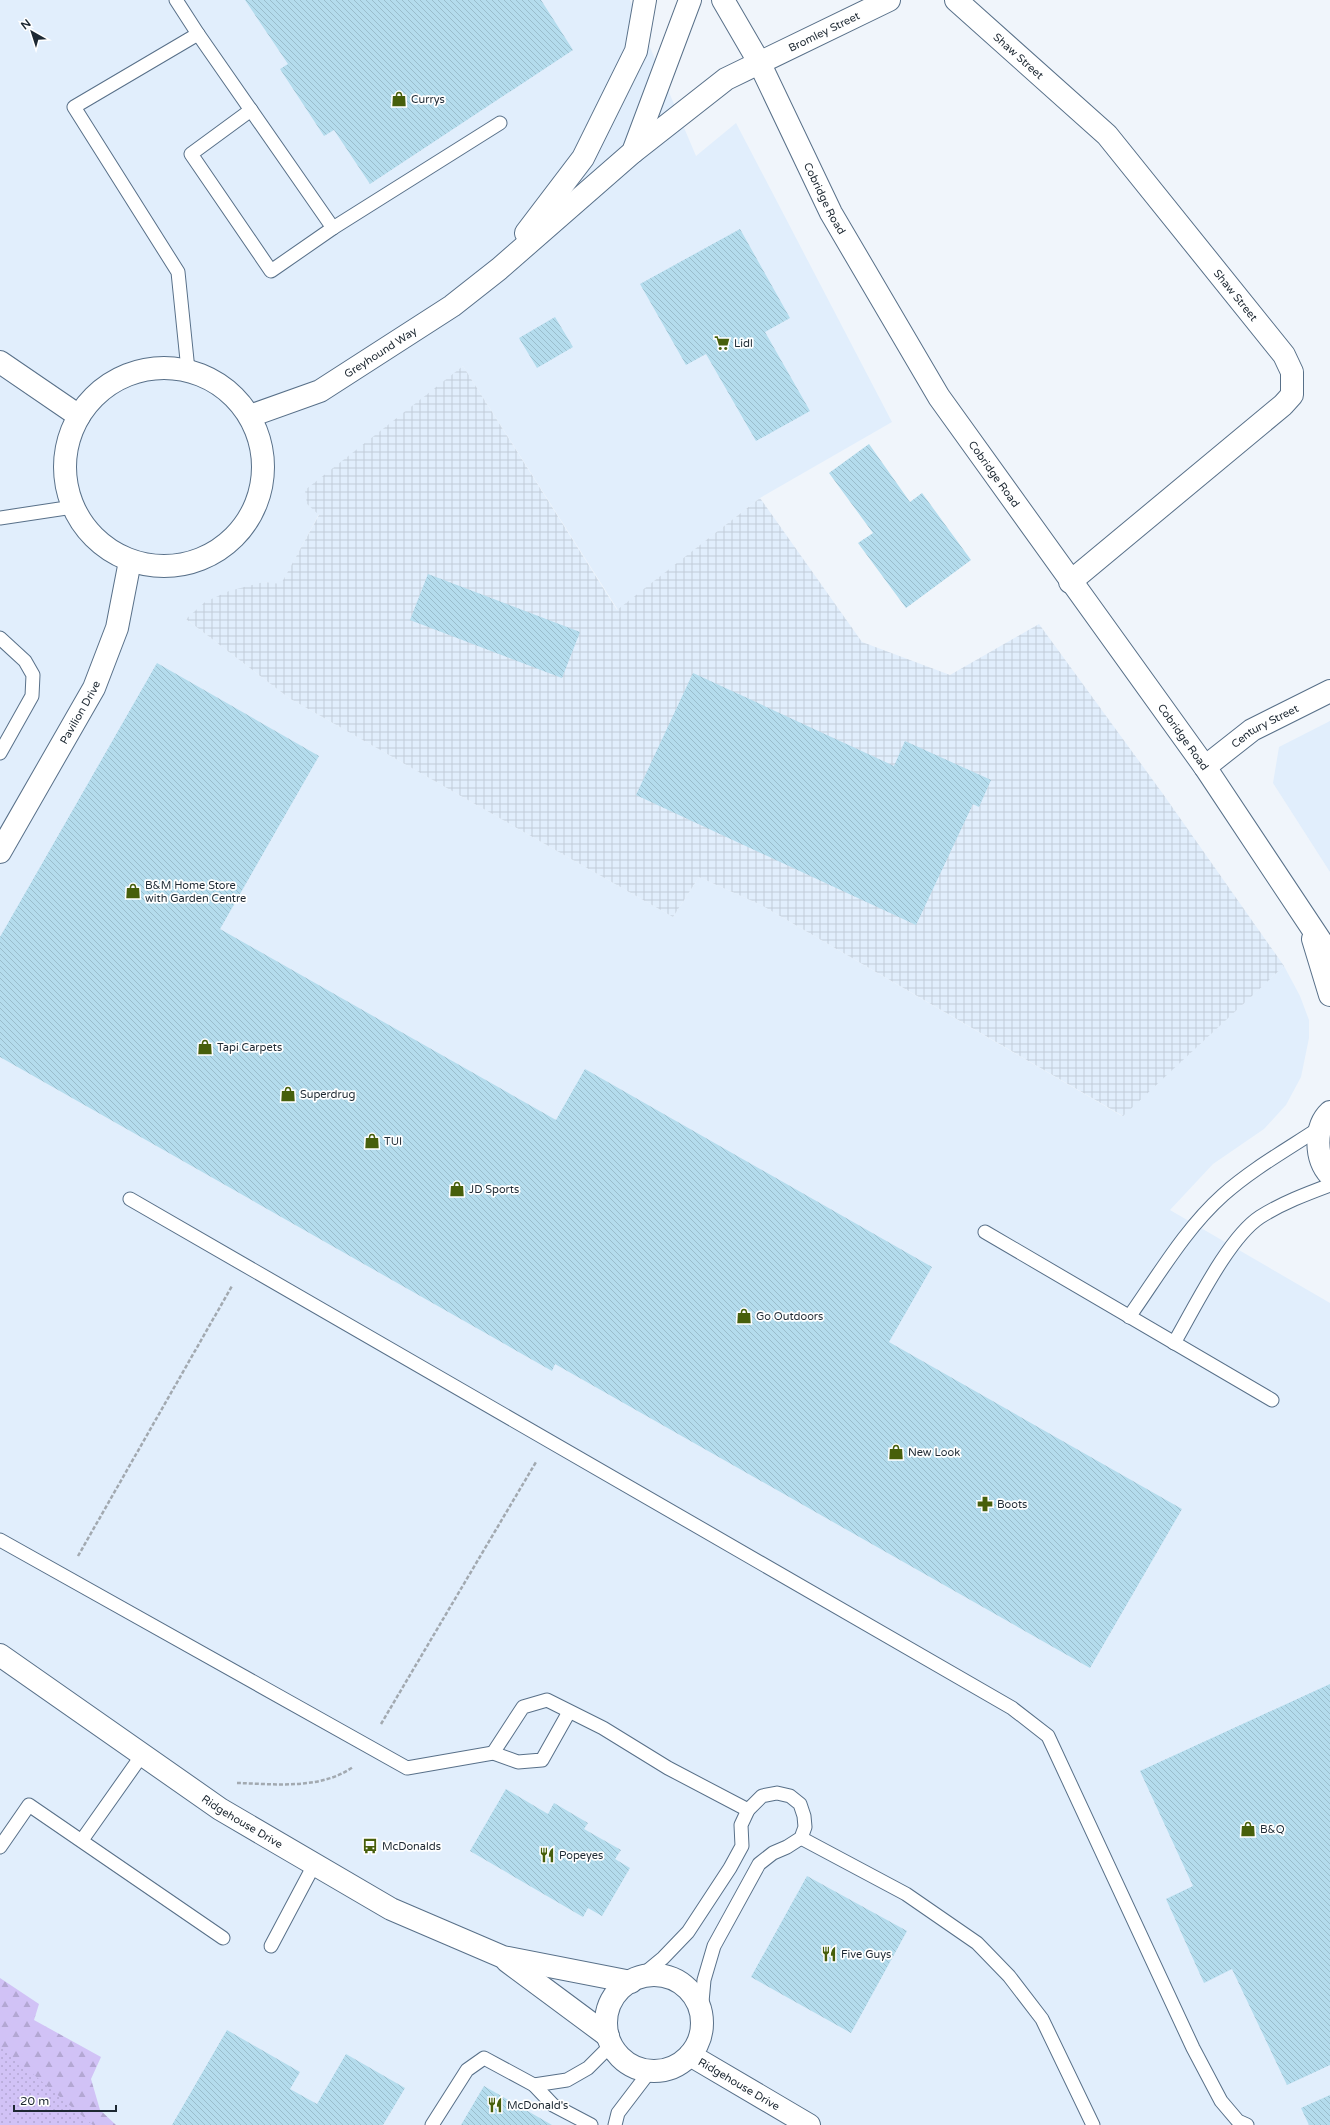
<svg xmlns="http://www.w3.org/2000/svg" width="1330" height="2125" font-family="'Varela Round',sans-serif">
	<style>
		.built { fill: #e1eefc }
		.industrial { fill: url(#industrial-grid) }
		.forest { fill: url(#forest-firs) }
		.park { fill: url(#park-dots) }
		.building { fill: url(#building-back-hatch) }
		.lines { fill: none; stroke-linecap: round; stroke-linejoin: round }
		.service-casing { stroke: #587089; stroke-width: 15 }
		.minor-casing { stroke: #587089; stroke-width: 24 }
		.trunk-casing { stroke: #587089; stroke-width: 24 }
		.path { stroke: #a2a9b0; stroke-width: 2.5; stroke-dasharray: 4 2; stroke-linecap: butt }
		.service { stroke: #fff; stroke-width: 13 }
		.minor { stroke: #fff; stroke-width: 22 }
		.trunk { stroke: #fff; stroke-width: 22 }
		.labels { text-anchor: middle; stroke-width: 3.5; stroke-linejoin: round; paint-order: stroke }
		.street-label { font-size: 11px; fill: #1d2832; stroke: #fff }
		.poi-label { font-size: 11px; fill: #1d2832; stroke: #fff; text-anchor: start }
	</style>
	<defs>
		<pattern id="industrial-grid" width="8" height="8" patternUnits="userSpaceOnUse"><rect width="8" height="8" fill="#e1eefc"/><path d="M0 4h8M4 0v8" fill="none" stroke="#c1ccd8"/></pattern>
		<pattern id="forest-firs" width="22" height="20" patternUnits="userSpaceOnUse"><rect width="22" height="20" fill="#d1c2f6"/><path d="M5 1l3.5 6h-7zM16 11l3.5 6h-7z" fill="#b3a7d3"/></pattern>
		<pattern id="park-dots" width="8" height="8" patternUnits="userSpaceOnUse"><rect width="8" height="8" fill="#d1c2f6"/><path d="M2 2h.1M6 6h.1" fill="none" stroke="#b3a7d3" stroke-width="1.8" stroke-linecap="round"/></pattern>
		<pattern id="building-back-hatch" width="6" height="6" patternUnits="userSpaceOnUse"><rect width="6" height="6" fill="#b4dced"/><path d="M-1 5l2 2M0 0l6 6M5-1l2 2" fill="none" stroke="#9abdcc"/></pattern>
	</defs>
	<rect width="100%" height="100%" fill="#f0f5fb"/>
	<g class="built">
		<path d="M 0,0 L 630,0 L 696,156 L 736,123 L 892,422 L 760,498 L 618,610 L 463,366 L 307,504 L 319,514 L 281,585 L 264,582 L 186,619 L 289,698 L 673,917 L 699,877 L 761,905 L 1122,1116 L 1284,966 L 1300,996 L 1309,1020 L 1309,1038 L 1301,1077 L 1286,1105 L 1264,1129 L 1213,1164 L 1170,1210 L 1330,1303 L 1330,2125 L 93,2125 L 0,2046 Z"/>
		<path d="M 1330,721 L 1330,872 L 1273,783 L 1279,747 Z"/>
	</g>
	<path class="industrial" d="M 463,366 L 617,610 L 760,498 L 862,642 L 950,675 L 1039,624 L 1163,794 L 1284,966 L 1123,1116 L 761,905 L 699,877 L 673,917 L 289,698 L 186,619 L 205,602 L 229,591 L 264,582 L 281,584 L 319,515 L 307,504 L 305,490 Z"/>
	<path class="forest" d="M 0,1978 L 39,2004 L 34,2020 L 101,2057 L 91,2079 L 100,2110 L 116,2125 L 0,2125 Z"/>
	<path class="park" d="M 0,2046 L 93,2125 L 0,2125 Z"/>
	<g class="building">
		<path d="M 245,0 L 541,0 L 573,50 L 370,184 L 334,130 L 324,136 L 280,69 L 288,64 Z"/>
		<path d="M 740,229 L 790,318 L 765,332 L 810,411 L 756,441 L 706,354 L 686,365 L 640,284 Z"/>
		<path d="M 555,317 L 573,347 L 537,368 L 519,338 Z"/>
		<path d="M 869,444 L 910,502 L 922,493 L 971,560 L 906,608 L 858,543 L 873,533 L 829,473 Z"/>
		<path d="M 428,574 L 580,632 L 562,678 L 410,620 Z"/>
		<path d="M 157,663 L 319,756 L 220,929 L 556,1120 L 585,1069 L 932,1267 L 889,1342 L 1182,1509 L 1090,1668 L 555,1364 L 552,1371 L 0,1057 L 0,937 Z"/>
		<path d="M 693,673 L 894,766 L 905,741 L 991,780 L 979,807 L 973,804 L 916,925 L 636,795 Z"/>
		<path d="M 1330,1684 L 1330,2065 L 1287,2085 L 1232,1969 L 1204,1983 L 1166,1899 L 1193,1886 L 1140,1771 Z"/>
		<path d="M 506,1789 L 548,1814 L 554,1803 L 588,1823 L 584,1829 L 621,1850 L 615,1859 L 630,1868 L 602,1916 L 588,1908 L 583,1917 L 470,1851 Z"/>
		<path d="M 807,1876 L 907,1931 L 851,2033 L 751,1977 Z"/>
		<path d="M 227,2030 L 300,2072 L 290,2089 L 317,2104 L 346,2054 L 405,2088 L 383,2125 L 172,2125 Z"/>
		<path d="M 484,2086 L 552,2125 L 461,2125 Z"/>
		<path d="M 1330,2095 L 1330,2125 L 1309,2125 L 1301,2108 Z"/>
	</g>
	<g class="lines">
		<defs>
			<g id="service">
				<path d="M 176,0 L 198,34 L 74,107 L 178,272 L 188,370"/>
				<path d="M 198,34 L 333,228 L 500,123"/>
				<path d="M 251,110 L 191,154 L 271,271 L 333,228"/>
				<path d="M 0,518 L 73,507"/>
				<path d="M 0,638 L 25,661 L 33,675 L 32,696 L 0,753"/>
				<path d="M 130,1199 L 1012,1708 L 1048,1736 L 1193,2048 L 1221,2101 L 1238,2121 L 1247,2125"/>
				<path d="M 985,1232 L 1272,1400"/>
				<path d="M 1129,1317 C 1158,1276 1185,1229 1223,1195 C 1252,1169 1288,1149 1321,1127"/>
				<path d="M 1174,1343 C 1194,1309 1228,1238 1260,1217 C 1282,1203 1306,1194 1330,1185"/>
				<path d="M 0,1540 L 407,1768 L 493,1753 L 518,1762 L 542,1760 L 569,1712"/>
				<path d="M 493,1753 L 523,1707 L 547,1700 L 603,1728 L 668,1768 L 748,1810"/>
				<path d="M 801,1838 L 906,1894 L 977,1943 L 1009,1976 L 1042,2019 L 1093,2125"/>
				<path d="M 82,1840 L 142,1755"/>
				<path d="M 0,1847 L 29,1805 L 223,1938"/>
				<path d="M 271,1946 L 314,1865"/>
				<path d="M 640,1977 L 663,1958 L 688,1932 L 730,1868 L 742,1846 L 741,1825 L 748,1810 L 762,1796 L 777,1793 L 790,1796 L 800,1804 L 804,1816 L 805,1827 L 801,1838 L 787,1847 L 773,1853 L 759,1864 L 714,1946 L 704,1980 L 701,2013"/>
				<path d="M 534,2085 L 567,2080 L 588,2068 L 611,2045"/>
				<path d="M 432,2125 L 467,2070 L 484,2058 L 534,2085 L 553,2105 L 591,2125"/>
				<path d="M 615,2125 L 618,2113 L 650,2071"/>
			</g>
			<g id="minor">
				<path id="s1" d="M 956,0 L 1107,135 L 1284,355 L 1292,372 L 1292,395 L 1283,405 L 1070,582"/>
				<path id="s2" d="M 633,152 L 726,79 L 889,0"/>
				<path d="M 526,233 L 583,158 L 636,51 L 645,0"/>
				<path d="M 0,362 L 79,416"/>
				<circle cx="164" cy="467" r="99"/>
				<path id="s3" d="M 250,416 L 320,391 L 452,306 L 499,269 L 633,152 L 690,0"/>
				<path id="s4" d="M 1205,767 L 1252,730 L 1330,691"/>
				<path id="s5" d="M 0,852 L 94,688 L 117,628 L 130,561"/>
				<path id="s6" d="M 0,1655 L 220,1809 L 391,1909 L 503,1957 L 631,1982"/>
				<path d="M 507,1961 L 608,2036"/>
				<circle cx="654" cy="2023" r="48"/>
				<path id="s7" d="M 690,2055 L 809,2125"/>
			</g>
			<g id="trunk">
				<path id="s8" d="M 723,0 L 759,62 L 831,213 L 939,397 L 1205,767 L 1330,955"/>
				<path d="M 1313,939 L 1330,995"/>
				<path d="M 1330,1112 C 1314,1127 1315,1159 1330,1175"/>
			</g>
		</defs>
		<use href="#service" class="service-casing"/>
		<use href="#minor" class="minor-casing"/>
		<use href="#trunk" class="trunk-casing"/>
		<g class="path">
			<path d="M 78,1556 L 232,1286"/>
			<path d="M 381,1724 L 536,1462"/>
			<path d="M 237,1783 C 275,1784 320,1790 353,1767"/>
		</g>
		<use href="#service" class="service"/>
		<use href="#minor" class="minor"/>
		<use href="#trunk" class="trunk"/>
	</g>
	<defs>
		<symbol id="shop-bare" viewBox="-9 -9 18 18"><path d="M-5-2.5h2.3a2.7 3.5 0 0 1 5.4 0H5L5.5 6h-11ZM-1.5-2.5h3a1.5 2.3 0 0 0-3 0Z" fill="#475f0b" stroke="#fff" stroke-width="2.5" paint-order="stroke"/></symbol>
		<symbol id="supermarket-bare" viewBox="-9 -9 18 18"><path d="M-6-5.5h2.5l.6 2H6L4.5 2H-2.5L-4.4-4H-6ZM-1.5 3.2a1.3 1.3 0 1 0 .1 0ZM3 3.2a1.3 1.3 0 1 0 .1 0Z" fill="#475f0b" stroke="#fff" stroke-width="2.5" paint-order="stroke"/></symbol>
		<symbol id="pharmacy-bare" viewBox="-9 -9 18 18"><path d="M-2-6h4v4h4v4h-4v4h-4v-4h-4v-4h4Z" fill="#475f0b" stroke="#fff" stroke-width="2.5" paint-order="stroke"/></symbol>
		<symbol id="bus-bare" viewBox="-9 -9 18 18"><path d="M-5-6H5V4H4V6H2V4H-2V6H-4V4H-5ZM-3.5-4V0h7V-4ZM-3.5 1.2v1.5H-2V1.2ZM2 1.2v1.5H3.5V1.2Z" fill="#475f0b" stroke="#fff" stroke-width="2.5" paint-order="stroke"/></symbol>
		<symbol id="restaurant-bare" viewBox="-9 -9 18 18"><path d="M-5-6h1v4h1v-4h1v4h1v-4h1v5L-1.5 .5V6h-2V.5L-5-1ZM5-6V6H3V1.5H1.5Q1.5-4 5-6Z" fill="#475f0b" stroke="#fff" stroke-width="2.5" paint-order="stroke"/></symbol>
	</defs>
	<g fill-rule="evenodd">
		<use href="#shop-bare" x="388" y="88" width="22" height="22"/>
		<use href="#supermarket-bare" x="711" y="332" width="22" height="22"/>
		<use href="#shop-bare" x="122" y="880" width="22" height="22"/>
		<use href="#shop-bare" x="194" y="1036" width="22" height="22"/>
		<use href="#shop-bare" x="277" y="1083" width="22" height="22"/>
		<use href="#shop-bare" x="361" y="1130" width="22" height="22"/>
		<use href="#shop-bare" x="446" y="1178" width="22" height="22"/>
		<use href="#shop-bare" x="733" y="1305" width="22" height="22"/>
		<use href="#shop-bare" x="885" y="1441" width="22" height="22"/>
		<use href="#pharmacy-bare" x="974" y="1493" width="22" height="22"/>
		<use href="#shop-bare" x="1237" y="1818" width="22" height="22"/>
		<use href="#bus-bare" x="359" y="1835" width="22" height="22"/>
		<use href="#restaurant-bare" x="536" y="1844" width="22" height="22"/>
		<use href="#restaurant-bare" x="818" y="1943" width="22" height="22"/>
		<use href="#restaurant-bare" x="484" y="2094" width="22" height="22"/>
	</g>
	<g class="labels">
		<g class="street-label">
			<text dy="4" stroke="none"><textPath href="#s2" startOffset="227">Bromley Street</textPath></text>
			<text dy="4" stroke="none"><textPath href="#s1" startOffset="84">Shaw Street</textPath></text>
			<text dy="4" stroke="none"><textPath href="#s8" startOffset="223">Cobridge Road</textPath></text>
			<text dy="4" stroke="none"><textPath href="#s1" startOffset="408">Shaw Street</textPath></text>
			<text dy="4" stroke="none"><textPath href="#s3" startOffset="146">Greyhound Way</textPath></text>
			<text dy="4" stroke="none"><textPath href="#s8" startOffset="547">Cobridge Road</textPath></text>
			<text dy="4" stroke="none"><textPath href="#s5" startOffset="161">Pavilion Drive</textPath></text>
			<text dy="4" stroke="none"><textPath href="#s4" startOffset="73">Century Street</textPath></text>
			<text dy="4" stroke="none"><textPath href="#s8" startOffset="871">Cobridge Road</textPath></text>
			<text dy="4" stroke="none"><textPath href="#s6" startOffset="294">Ridgehouse Drive</textPath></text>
			<text dy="4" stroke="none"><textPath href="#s7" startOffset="57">Ridgehouse Drive</textPath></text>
		</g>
		<g class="poi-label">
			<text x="411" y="103">Currys</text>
			<text x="734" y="347">Lidl</text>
			<text x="145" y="889">B&amp;M Home Store<tspan x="145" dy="13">with Garden Centre</tspan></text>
			<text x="217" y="1051">Tapi Carpets</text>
			<text x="300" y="1098">Superdrug</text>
			<text x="384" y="1145">TUI</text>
			<text x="469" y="1193">JD Sports</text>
			<text x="756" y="1320">Go Outdoors</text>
			<text x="908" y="1456">New Look</text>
			<text x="997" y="1508">Boots</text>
			<text x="1260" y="1833">B&amp;Q</text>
			<text x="382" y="1850">McDonalds</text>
			<text x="559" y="1859">Popeyes</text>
			<text x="841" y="1958">Five Guys</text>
			<text x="507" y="2109">McDonald's</text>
		</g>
	</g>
	<g transform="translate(32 32) rotate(321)" stroke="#ffffff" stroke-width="3" paint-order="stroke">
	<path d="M0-3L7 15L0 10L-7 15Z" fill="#1d2832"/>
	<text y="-6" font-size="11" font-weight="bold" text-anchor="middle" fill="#1d2832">N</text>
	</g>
	<path d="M14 2105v6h102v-6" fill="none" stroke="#1d2832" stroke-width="2"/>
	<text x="20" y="2105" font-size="12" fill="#1d2832" stroke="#ffffff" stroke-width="3" paint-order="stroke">20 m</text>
</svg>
